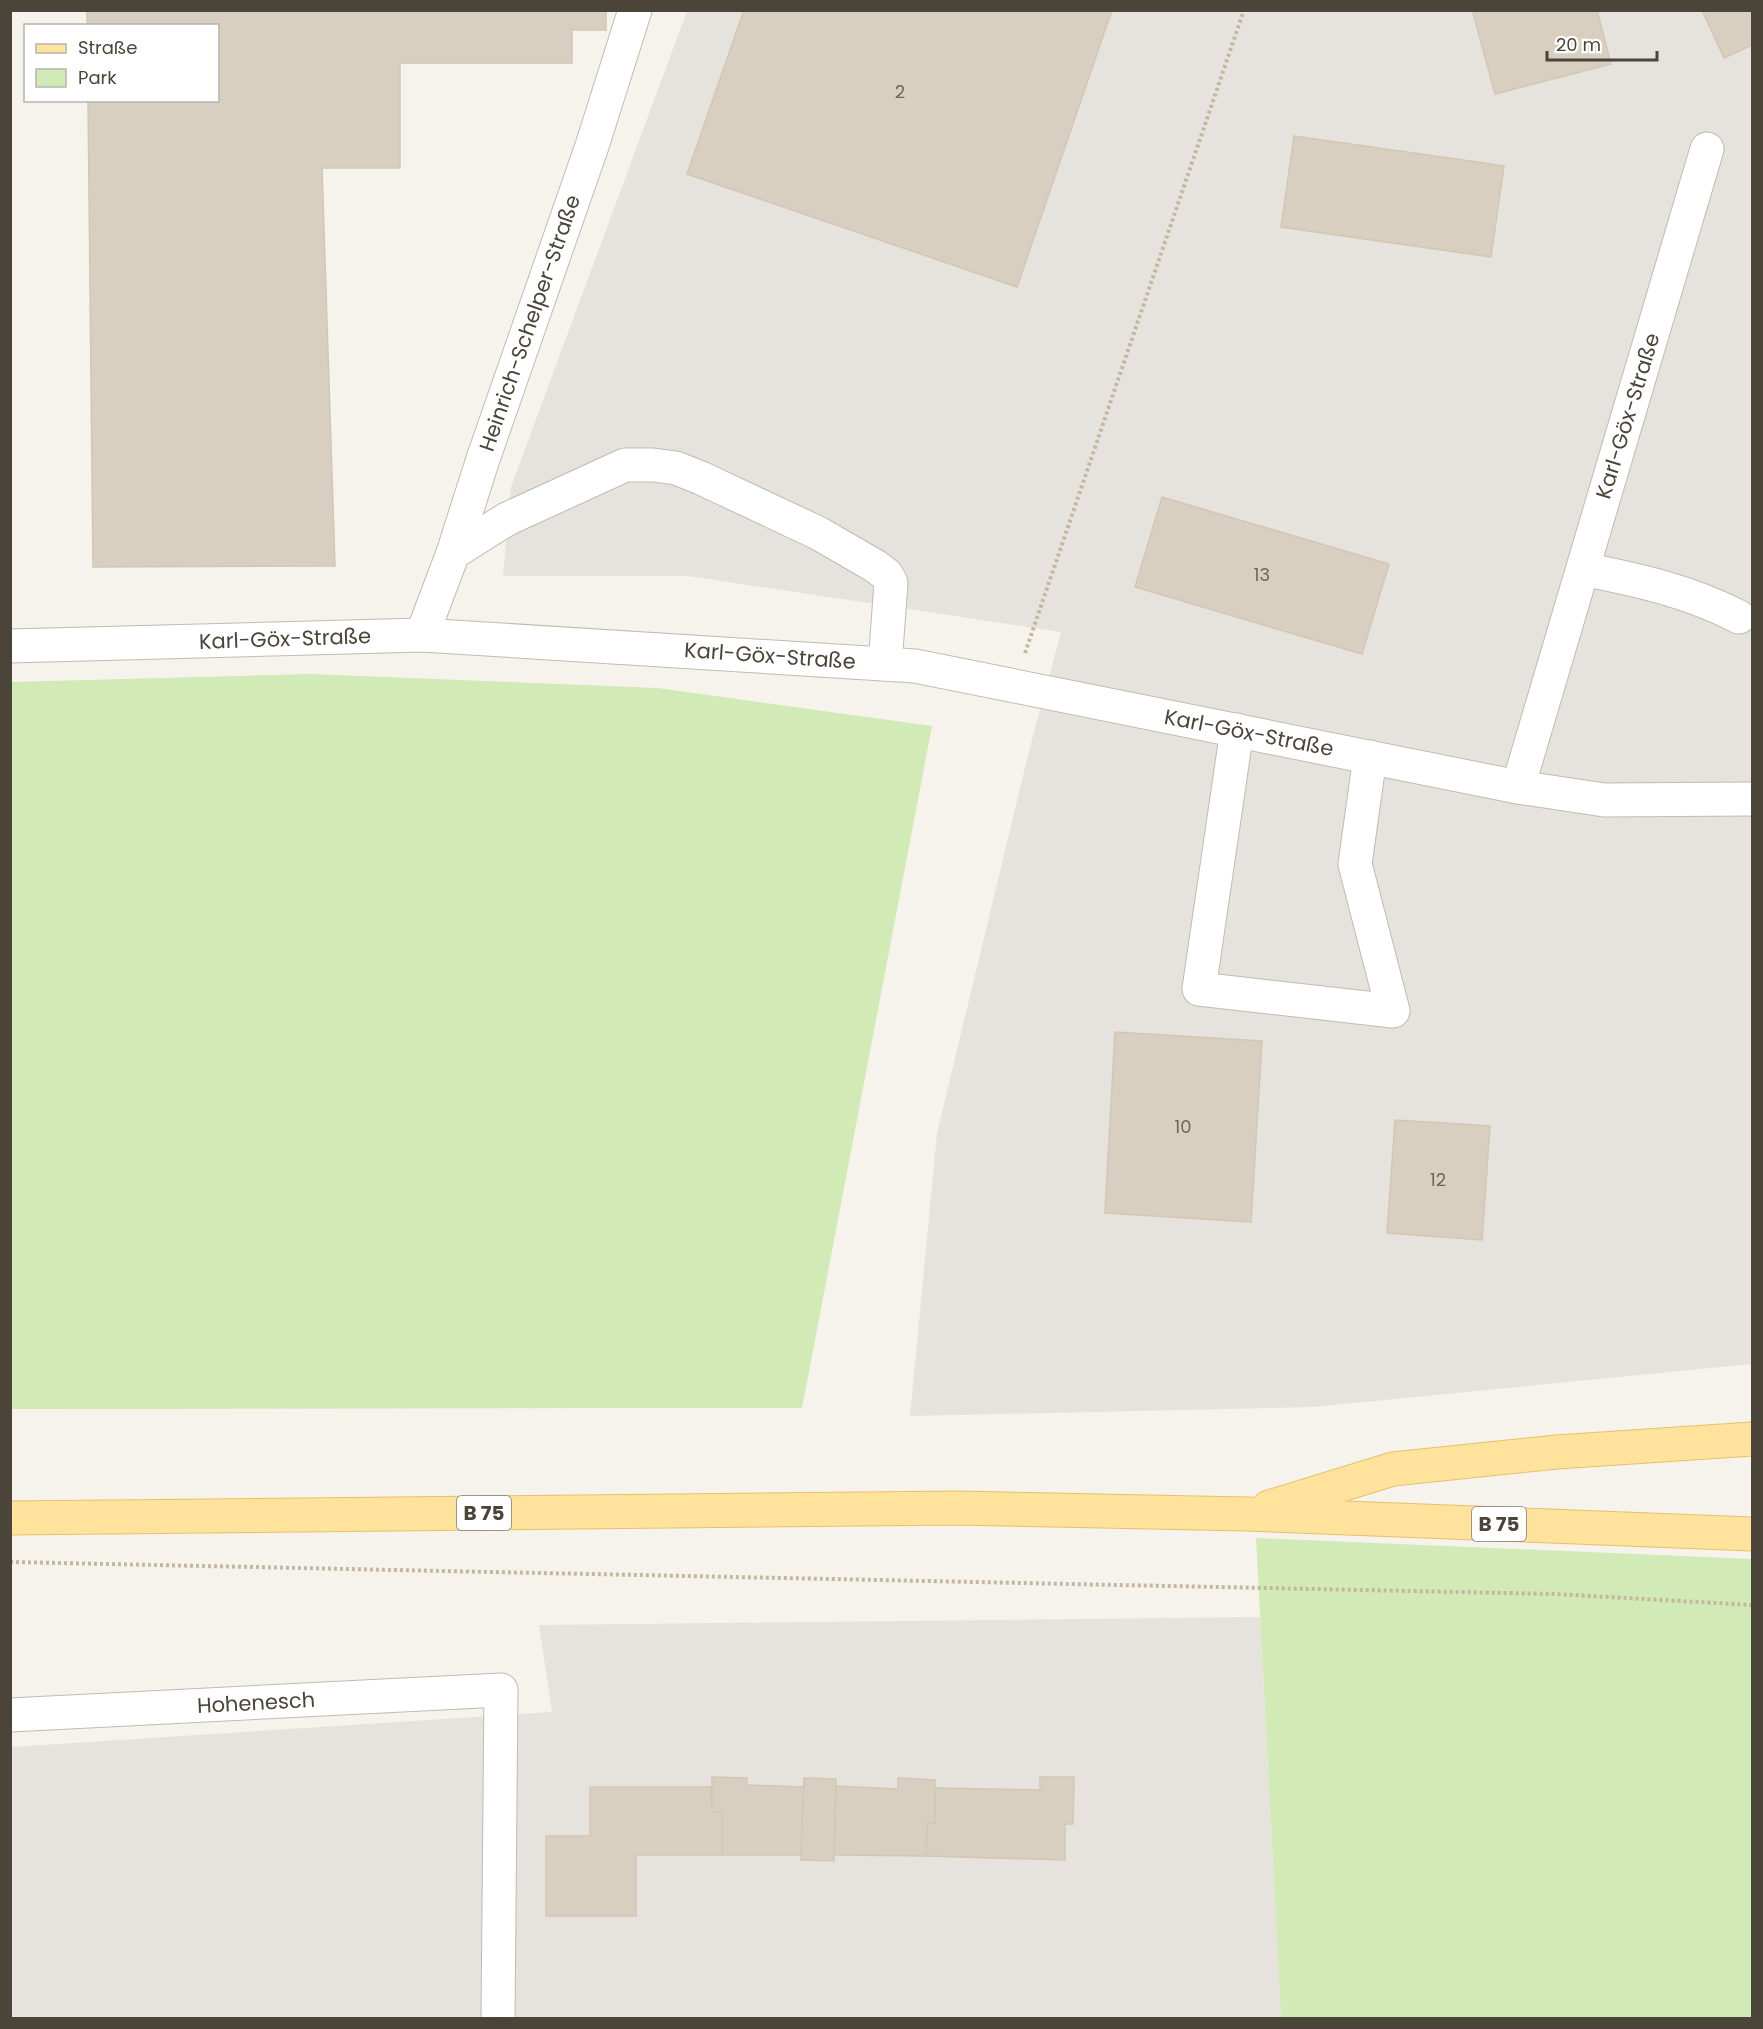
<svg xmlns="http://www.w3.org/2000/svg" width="1763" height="2029" font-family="Poppins,sans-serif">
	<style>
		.industrial { fill: #e6e2dd }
		.green { fill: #d2eab5 }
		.building { fill: #d8cfc1; stroke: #d3c7b4; stroke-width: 1.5 }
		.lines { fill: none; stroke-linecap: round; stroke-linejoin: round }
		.minor-casing { stroke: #c2bbae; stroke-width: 35 }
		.major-casing { stroke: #e6c16a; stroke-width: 35 }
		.path { stroke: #c4b79f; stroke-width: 4; stroke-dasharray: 3 3; stroke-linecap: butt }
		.minor { stroke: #fff; stroke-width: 33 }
		.major { stroke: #ffe39c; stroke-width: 33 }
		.labels { text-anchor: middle; stroke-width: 5; stroke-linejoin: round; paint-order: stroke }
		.number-label { font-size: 18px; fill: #6e675b }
		.shield { fill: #fff; stroke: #817c74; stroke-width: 1.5 }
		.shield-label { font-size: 20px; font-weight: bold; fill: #4b4439 }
		.street-label { font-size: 21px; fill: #4b4439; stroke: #fff }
	</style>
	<rect width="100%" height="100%" fill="#f6f3ec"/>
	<g class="industrial">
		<path d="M 687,11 L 1752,11 L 1752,1364 L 1313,1407 L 910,1416 L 937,1133 L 1029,751 L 1061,632 L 688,576 L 503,576 L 511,487 Z"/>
		<path d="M 1260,1617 L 1281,2018 L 11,2018 L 11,1747 L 552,1712 L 539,1625 Z"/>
	</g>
	<g class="green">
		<path d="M 311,674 L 658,688 L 932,726 L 802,1408 L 11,1409 L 11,682 Z"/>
		<path d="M 1256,1538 L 1752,1559 L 1752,2018 L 1281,2018 Z"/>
	</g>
	<g class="building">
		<path d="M 87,10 L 606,10 L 606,30 L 572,30 L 572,63 L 400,63 L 400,168 L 322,168 L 335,566 L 93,567 L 88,100 L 218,100 L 218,26 L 87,26 Z"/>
		<path d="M 744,10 L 1112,10 L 1017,287 L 687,174 Z"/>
		<path d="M 1483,10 L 1597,10 L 1611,64 L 1495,94 L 1473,13 Z"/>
		<path d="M 1702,10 L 1752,10 L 1752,45 L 1724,58 Z"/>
		<path d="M 1294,136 L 1504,166 L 1491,257 L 1281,227 Z"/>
		<path d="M 1162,497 L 1389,564 L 1362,654 L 1135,587 Z"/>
		<path d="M 1115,1032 L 1262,1041 L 1251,1222 L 1105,1213 Z"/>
		<path d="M 1395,1120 L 1490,1126 L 1482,1240 L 1387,1233 Z"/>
		<path d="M 712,1777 L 747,1778 L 747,1785 L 804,1787 L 802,1855 L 722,1855 L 722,1812 L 712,1812 Z"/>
		<path d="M 1040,1777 L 1074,1777 L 1073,1824 L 1065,1824 L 1065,1860 L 926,1856 L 927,1823 L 935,1823 L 935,1788 L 1040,1790 Z"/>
		<path d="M 804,1778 L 836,1779 L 834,1861 L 801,1860 Z"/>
		<path d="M 898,1778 L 935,1780 L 935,1823 L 927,1823 L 926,1856 L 834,1855 L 836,1786 L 898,1789 Z"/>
		<path d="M 590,1787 L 711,1787 L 712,1812 L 722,1812 L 722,1855 L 636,1855 L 636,1916 L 546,1916 L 546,1836 L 590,1836 Z"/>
	</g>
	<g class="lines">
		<defs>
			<g id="minor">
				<path d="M 453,553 L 507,519 L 625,465 L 653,465 L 676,468 L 701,478 L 818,533 L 875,566 L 887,575 L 891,583 L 885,664"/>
				<path d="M 1583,569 C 1638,580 1689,591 1739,617"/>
				<path d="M 422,635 L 453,553 L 483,459 L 592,146 L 635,10"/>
				<path d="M 10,646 L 422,635 L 915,666 L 1518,787 L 1604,800 L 1752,799"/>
				<path d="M 1237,730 L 1199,989 L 1393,1011 L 1355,864 L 1370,757"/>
				<path d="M 1518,787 L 1707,149"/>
				<path d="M 10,1715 L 501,1690 L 498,2018"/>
			</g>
			<g id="major">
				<path d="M 1269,1507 L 1393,1469 L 1557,1452 L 1752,1439"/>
				<path d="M 10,1518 L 957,1508 L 1246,1514 L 1752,1534"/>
			</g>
		</defs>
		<use href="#minor" class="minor-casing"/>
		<use href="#major" class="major-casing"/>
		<g class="path">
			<path d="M 1025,653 L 1244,10"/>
			<path d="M 10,1562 L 1554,1594 L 1752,1605"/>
		</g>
		<use href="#minor" class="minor"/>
		<use href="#major" class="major"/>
	</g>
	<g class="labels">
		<g class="number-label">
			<text x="900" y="98">2</text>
			<text x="1262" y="581">13</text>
			<text x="1183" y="1133">10</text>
			<text x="1438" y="1186">12</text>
		</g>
		<g class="shield">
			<rect x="457" y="1496" width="54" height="34" rx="4.5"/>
			<rect x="1472" y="1507" width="54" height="34" rx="4.5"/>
		</g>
		<g class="shield-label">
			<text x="484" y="1520">B 75</text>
			<text x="1499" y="1531">B 75</text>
		</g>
		<g class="street-label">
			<text transform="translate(530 323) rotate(-71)" y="7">Heinrich-Schelper-Straße</text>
			<text transform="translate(1628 416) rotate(-73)" y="7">Karl-Göx-Straße</text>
			<text transform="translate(285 639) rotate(-2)" y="7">Karl-Göx-Straße</text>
			<text transform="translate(770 656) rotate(4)" y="7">Karl-Göx-Straße</text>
			<text transform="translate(1249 733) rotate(11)" y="7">Karl-Göx-Straße</text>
			<text transform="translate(256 1703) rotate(-3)" y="7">Hohenesch</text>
		</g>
	</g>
	<rect width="1763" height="2029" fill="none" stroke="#4b4439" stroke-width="24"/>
	<rect x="24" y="24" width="195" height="78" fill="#ffffff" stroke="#b7b4b0" stroke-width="1.5"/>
	<rect x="36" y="44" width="30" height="9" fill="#ffe39c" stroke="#b7b4b0" stroke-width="1.5"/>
	<text x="78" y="54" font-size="18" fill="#4b4439">Straße</text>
	<rect x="36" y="69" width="30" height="18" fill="#d2eab5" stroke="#b7b4b0" stroke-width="1.5"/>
	<text x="78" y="84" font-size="18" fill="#4b4439">Park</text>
	<path d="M1547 51v9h110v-9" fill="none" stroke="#4b4439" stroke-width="3"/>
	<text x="1556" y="51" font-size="18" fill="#4b4439" stroke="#ffffff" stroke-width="4.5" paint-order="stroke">20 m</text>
</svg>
